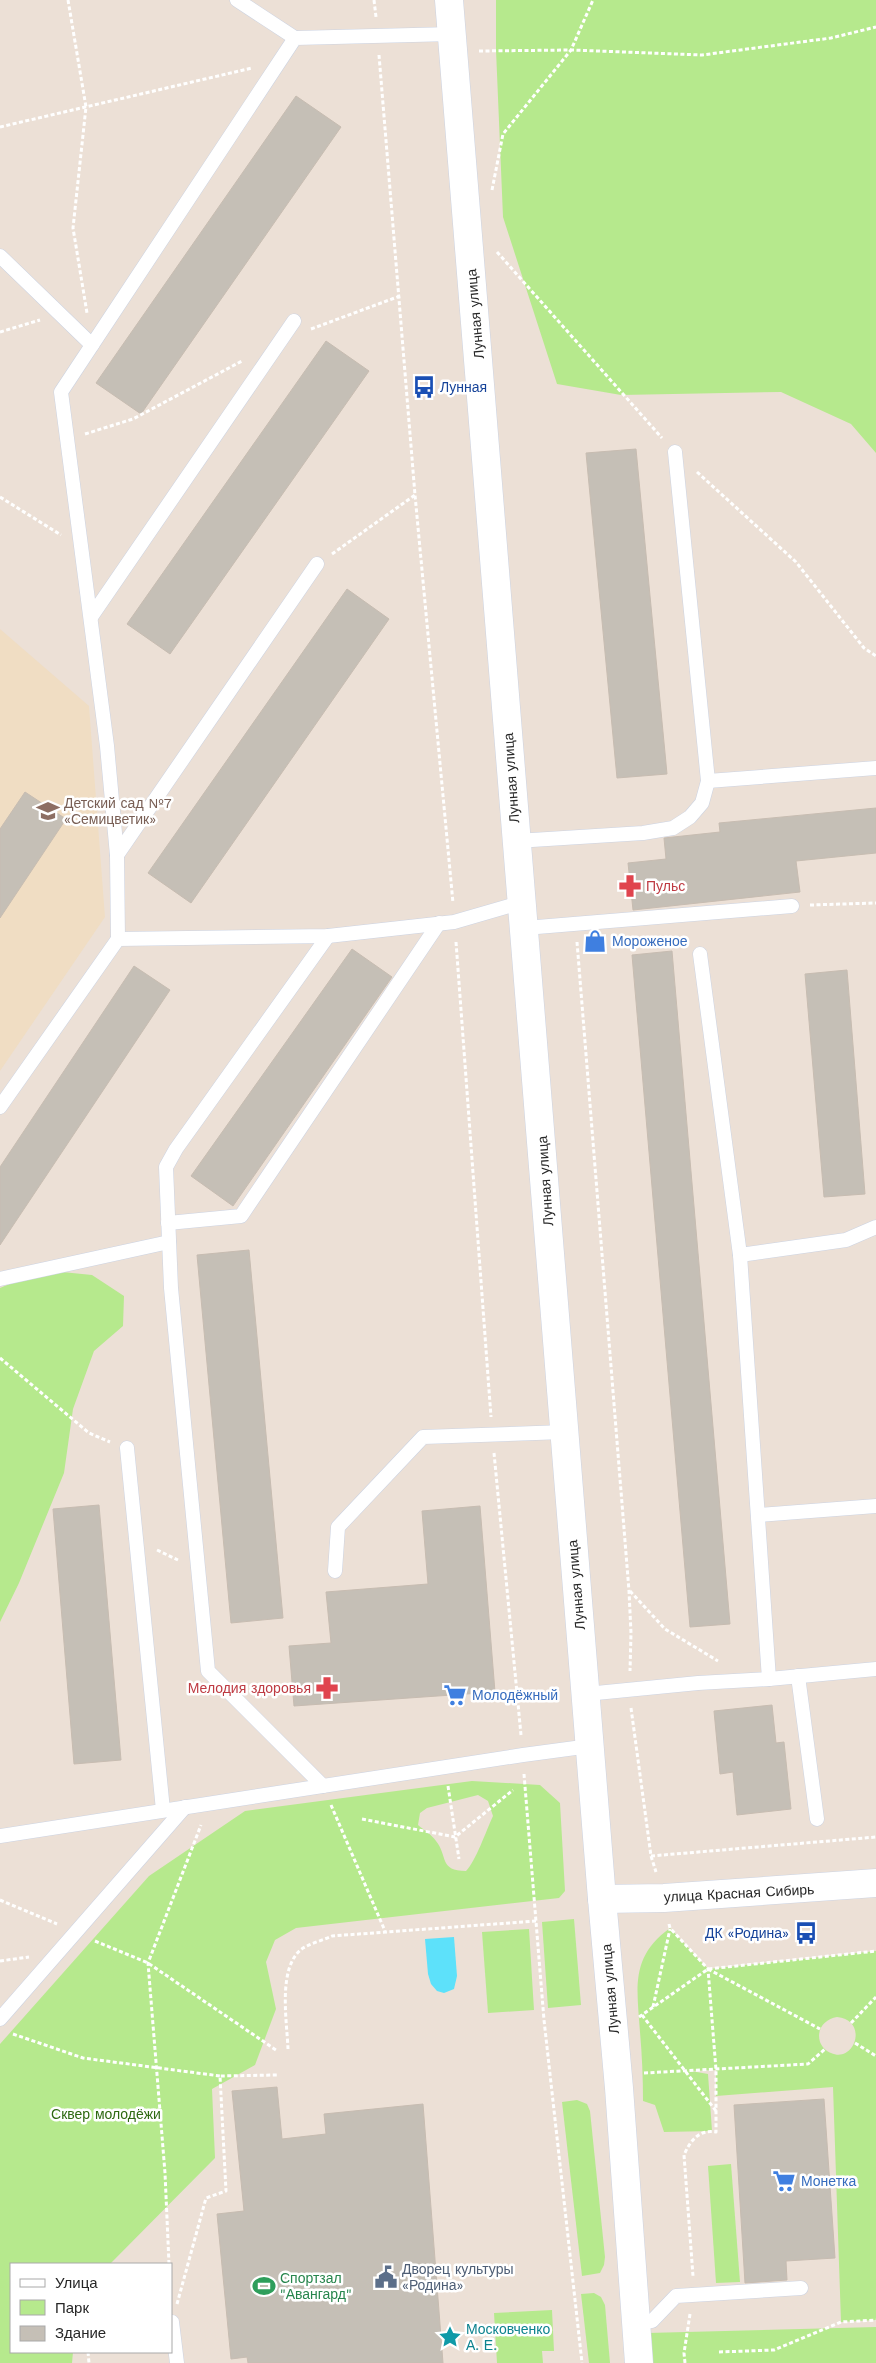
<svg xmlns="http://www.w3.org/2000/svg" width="876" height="2363" font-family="'Work Sans',sans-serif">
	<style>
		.education { fill: #f0ddc3 }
		.green { fill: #b6e98d; fill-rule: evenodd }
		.water { fill: #5de1fa }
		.building { fill: #c5bfb6; stroke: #c7bcb1 }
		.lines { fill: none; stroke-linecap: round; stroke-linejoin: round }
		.lane-casing { stroke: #ccd3e2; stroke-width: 15 }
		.secondary-casing { stroke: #ccd3e2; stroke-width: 29 }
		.path { stroke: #fff; stroke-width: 3; stroke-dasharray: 4 2.5; stroke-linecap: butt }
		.lane { stroke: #fff; stroke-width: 14 }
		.secondary { stroke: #fff; stroke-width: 28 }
		.labels { text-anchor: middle; stroke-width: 5; stroke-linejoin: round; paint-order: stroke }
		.street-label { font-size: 14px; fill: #272727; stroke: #fff }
		.transit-label { font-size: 14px; fill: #164399; stroke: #fff; text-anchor: start }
		.education-label { font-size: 14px; fill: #785e54; stroke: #fff; text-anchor: start }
		.health-label { font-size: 14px; fill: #be3a42; stroke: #fff; text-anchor: start }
		.shop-label { font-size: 14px; fill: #366cbe; stroke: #fff; text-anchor: start }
		.park-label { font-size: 14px; fill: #2e6912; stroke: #fff }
		.service-label { font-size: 14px; fill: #4e5e75; stroke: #fff; text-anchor: start }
		.leisure-label { font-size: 14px; fill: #27864d; stroke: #fff; text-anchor: start }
		.culture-label { font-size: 14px; fill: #0d838f; stroke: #fff; text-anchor: start }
	</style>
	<rect width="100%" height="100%" fill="#ece0d6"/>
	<path class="education" d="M 0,629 L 89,706 L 105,917 L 0,1071 Z"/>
	<g class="green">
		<path d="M 496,0 L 876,0 L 876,453 L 851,424 L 781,392 L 621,395 L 557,384 L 503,217 L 496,50 Z"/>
		<path d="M 42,1270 L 92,1275 L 124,1296 L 123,1326 L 94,1351 L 73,1409 L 64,1473 L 19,1583 L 0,1622 L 0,1288 Z"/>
		<path d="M 472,1781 L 540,1785 L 560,1803 L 565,1891 L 559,1898 L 296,1928 L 275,1940 L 266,1962 L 276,2009 L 255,2065 L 212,2089 L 215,2158 L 110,2264 L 11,2264 L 11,2352 L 73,2352 L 72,2363 L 0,2363 L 0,2044 L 149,1876 L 245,1811 ZM 478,1795 L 488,1801 L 493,1816 C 486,1831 476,1861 466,1871 C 439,1871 448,1856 436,1841 C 432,1835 424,1830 418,1825 L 420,1813 L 427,1808 Z"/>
		<path d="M 574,1919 L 581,2005 L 548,2008 L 542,1922 Z"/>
		<path d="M 670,1928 L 708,1969 L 876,1951 L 876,2320 L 841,2322 L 833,2087 L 716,2096 L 716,2070 L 691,2071 L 708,2074 L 712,2131 L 664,2132 L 655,2105 L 643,2101 C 643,2078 642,2055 640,2032 C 637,1988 630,1957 670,1928 ZM 837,2017 C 869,2020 855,2064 831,2053 C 826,2051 822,2047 820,2042 C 816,2029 825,2019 837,2017 Z"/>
		<path d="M 529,1929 L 534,2010 L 488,2013 L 482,1932 Z"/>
		<path d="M 577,2100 L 587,2104 L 590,2111 L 605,2257 L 604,2265 L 600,2273 L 582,2276 L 562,2102 Z"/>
		<path d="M 731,2164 L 740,2282 L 716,2283 L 708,2166 Z"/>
		<path d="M 594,2293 L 601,2297 L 605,2305 L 610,2363 L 589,2363 L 581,2294 Z"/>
		<path d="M 552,2310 L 554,2351 L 542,2351 L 543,2363 L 497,2363 L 494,2313 Z"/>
		<path d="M 876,2327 L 876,2363 L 649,2363 L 647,2333 Z"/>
	</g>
	<path class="water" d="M 454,1937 L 457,1976 L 454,1989 L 444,1993 L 437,1991 L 431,1984 L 428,1974 L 425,1939 Z"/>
	<g class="building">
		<path d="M 296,96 L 341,127 L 141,414 L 96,383 Z"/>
		<path d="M 326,341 L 369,371 L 170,654 L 127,624 Z"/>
		<path d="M 636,449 L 667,774 L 617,778 L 586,453 Z"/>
		<path d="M 347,589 L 389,619 L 191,903 L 148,873 Z"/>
		<path d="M 25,792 L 66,819 L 0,918 L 0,829 Z"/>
		<path d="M 876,808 L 876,853 L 796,861 L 800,892 L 633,910 L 628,863 L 666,859 L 664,838 L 720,832 L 719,823 Z"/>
		<path d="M 352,949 L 392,977 L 233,1206 L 191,1176 Z"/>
		<path d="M 672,951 L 730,1624 L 690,1627 L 632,955 Z"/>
		<path d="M 134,966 L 170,990 L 0,1245 L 0,1167 Z"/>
		<path d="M 847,970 L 865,1194 L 824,1197 L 805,974 Z"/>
		<path d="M 249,1250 L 283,1618 L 231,1623 L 197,1255 Z"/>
		<path d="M 99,1505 L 121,1760 L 74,1764 L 53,1509 Z"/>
		<path d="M 480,1506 L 495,1692 L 294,1706 L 289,1646 L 331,1643 L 326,1592 L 428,1584 L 422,1511 Z"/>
		<path d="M 772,1705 L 776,1743 L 784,1742 L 791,1809 L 737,1815 L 733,1772 L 720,1774 L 714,1711 Z"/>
		<path d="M 277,2087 L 282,2139 L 326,2134 L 324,2114 L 423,2104 L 443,2363 L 248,2363 L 247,2357 L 231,2359 L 217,2214 L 244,2211 L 232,2091 Z"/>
		<path d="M 824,2099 L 835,2258 L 786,2261 L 787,2280 L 745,2283 L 734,2105 Z"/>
	</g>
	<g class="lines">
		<defs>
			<g id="lane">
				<path d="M 237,0 L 295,38"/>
				<path d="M 0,256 L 92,345"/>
				<path d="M 91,617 L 294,321"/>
				<path d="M 708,781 L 876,768"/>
				<path d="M 516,841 L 643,833 L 673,828 L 690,817 L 702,803 L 708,781 L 675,452"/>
				<path d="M 117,855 L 317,564"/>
				<path d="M 525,928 L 792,906"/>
				<path d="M 118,939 L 117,855 L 107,746 L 61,392 L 295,38 L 452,34"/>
				<path d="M 0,1107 L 118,939 L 328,936 L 454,922 L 523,902"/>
				<path d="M 168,1223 L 241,1216 L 439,923"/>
				<path d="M 740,1255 L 846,1240 L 876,1227"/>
				<path d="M 0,1279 L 169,1242"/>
				<path d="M 127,1448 L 163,1810"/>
				<path d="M 758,1515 L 876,1506"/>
				<path d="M 335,1571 L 338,1527 L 423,1437 L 564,1432"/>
				<path d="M 798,1676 L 817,1819"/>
				<path d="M 769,1679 L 876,1669"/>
				<path d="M 586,1694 L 698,1683 L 769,1679 L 740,1255 L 700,954"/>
				<path d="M 323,1786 L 208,1671 L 171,1288 L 166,1167 L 176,1149 L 328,936"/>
				<path d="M 0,1836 L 523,1755 L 590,1746"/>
				<path d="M 0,2019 L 185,1807"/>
				<path d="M 172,2322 L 177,2363"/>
				<path d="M 637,2324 L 652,2321 L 676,2296 L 801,2288"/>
			</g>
			<g id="secondary">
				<path d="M 449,0 L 602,1899 L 619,2088 L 639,2363"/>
				<path d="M 602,1899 L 664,1898 L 876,1883"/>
			</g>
		</defs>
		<use href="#lane" class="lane-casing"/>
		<use href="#secondary" class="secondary-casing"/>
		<g class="path">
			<path d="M 68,0 L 86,107 L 73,228 L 87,313"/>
			<path d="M 374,0 L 376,17"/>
			<path d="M 479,51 L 571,50 L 702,55 L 831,38 L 876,27"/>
			<path d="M 379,55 L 415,495 L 453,903"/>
			<path d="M 0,127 L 252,68"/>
			<path d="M 492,190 L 503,134 L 571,50 L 593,0"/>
			<path d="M 497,252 L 662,438"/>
			<path d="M 311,329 L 400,296"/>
			<path d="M 0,332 L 40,320"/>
			<path d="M 85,434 L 133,419 L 242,361"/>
			<path d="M 697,472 L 796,562 L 864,648 L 876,656"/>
			<path d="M 0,497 L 61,535"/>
			<path d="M 332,554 L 415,495"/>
			<path d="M 810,905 L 876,903"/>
			<path d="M 456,942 L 491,1417"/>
			<path d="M 577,942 L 629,1591 L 631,1633 L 630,1671"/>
			<path d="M 0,1358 L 89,1433 L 110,1442"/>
			<path d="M 494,1453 L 521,1735"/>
			<path d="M 157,1550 L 178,1560"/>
			<path d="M 630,1591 L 665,1629 L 718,1661"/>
			<path d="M 631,1708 L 651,1856 L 656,1872"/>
			<path d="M 524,1774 L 544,2020 L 582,2363"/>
			<path d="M 448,1786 L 459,1859"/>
			<path d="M 331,1805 L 385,1931"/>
			<path d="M 362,1819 L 455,1837 L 513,1790"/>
			<path d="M 651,1856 L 876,1837"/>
			<path d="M 0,1900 L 57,1924"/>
			<path d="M 669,1924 L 670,1928 L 708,1969 L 716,2070 L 716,2132 C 699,2129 690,2141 684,2155 L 693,2276"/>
			<path d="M 95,1941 L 148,1963 L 276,2050"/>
			<path d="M 0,1961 L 29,1957"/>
			<path d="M 708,1969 L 820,2029"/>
			<path d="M 653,2007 L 670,1929"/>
			<path d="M 642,2015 L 716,2111"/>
			<path d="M 639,2017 L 708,1969 L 876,1951"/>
			<path d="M 851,2023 L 876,1997"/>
			<path d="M 13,2034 L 83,2058 L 220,2076"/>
			<path d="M 855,2043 L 876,2056"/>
			<path d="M 288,2049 C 287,2021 277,1966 303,1948 C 312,1943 323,1940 332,1936 L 536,1921"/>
			<path d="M 644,2073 L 808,2064 L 825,2049"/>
			<path d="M 169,2264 L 165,2173 L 148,1963 L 201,1825"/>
			<path d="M 177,2304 L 206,2198 L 226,2191 L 220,2076 L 277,2075"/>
			<path d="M 88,2352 L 89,2363"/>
			<path d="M 719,2352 L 774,2350 L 841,2322 L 876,2320"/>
			<path d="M 685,2363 L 684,2353 L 690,2314"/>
		</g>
		<use href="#lane" class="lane"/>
		<use href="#secondary" class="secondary"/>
	</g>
	<defs>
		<symbol id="bus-bare" viewBox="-9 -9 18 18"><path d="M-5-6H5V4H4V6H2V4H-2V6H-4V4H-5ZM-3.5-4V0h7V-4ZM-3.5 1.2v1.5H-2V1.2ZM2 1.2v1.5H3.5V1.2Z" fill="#1a4fb4" stroke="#fff" stroke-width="2.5" paint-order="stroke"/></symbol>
		<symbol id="school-bare" viewBox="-9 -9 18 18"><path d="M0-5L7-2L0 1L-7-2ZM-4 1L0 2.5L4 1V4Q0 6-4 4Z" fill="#8d6e63" stroke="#fff" stroke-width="2.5" paint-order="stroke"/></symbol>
		<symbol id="pharmacy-bare" viewBox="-9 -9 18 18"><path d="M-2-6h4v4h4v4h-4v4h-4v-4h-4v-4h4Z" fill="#e0444e" stroke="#fff" stroke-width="2.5" paint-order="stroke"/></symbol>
		<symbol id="shop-bare" viewBox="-9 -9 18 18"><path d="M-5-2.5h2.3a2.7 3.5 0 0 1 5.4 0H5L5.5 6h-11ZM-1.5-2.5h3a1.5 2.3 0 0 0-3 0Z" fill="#3f7fe0" stroke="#fff" stroke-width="2.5" paint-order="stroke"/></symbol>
		<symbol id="supermarket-bare" viewBox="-9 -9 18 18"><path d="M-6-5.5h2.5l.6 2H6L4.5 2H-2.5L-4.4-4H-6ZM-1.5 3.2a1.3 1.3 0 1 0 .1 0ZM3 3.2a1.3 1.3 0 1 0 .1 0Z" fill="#3f7fe0" stroke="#fff" stroke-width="2.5" paint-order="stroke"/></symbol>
		<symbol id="civic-bare" viewBox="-9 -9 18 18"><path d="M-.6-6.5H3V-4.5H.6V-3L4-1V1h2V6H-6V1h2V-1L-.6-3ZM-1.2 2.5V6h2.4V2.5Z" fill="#5c6f8a" stroke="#fff" stroke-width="2.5" paint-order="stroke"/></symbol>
		<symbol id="stadium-bare" viewBox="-9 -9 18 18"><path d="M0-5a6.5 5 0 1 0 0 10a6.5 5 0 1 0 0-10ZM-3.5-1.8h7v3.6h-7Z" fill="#2e9e5b" stroke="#fff" stroke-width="2.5" paint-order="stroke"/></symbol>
		<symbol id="sight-bare" viewBox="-9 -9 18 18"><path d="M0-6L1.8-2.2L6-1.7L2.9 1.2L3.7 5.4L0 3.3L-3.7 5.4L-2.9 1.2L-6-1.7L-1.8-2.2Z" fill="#0f9aa8" stroke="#fff" stroke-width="2.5" paint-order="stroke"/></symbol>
	</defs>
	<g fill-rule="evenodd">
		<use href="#bus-bare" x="408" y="371" width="32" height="32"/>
		<use href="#school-bare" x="32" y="795" width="32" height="32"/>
		<use href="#pharmacy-bare" x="614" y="870" width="32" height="32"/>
		<use href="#shop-bare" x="579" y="925" width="32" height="32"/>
		<use href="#pharmacy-bare" x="311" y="1672" width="32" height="32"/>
		<use href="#supermarket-bare" x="439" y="1679" width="32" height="32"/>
		<use href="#bus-bare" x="790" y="1917" width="32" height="32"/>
		<use href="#supermarket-bare" x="768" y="2165" width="32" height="32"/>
		<use href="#civic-bare" x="370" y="2261" width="32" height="32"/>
		<use href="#stadium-bare" x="248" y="2270" width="32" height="32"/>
		<use href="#sight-bare" x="434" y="2321" width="32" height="32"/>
	</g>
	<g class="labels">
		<g class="street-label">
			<text transform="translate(475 314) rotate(-95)" y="5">Лунная улица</text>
			<text transform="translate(511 778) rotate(-94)" y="5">Лунная улица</text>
			<text transform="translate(545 1181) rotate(-94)" y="5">Лунная улица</text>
			<text transform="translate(576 1585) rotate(-95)" y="5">Лунная улица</text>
			<text transform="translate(739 1893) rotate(-3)" y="5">улица Красная Сибирь</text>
			<text transform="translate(610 1989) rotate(-95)" y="5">Лунная улица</text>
		</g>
		<g class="transit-label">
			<text x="440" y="392">Лунная</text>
			<text x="789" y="1938" text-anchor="end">ДК «Родина»</text>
		</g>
		<g class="education-label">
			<text x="64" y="808">Детский сад №7<tspan x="64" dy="16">«Семицветик»</tspan></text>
		</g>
		<g class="health-label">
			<text x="646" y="891">Пульс</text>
			<text x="311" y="1693" text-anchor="end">Мелодия здоровья</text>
		</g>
		<g class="shop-label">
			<text x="612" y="946">Мороженое</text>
			<text x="472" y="1700">Молодёжный</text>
			<text x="801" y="2186">Монетка</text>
		</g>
		<g class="park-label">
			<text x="106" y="2119">Сквер молодёжи</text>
		</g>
		<g class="service-label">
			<text x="402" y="2274">Дворец культуры<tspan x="402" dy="16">«Родина»</tspan></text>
		</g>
		<g class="leisure-label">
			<text x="280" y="2283">Спортзал<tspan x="280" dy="16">"Авангард"</tspan></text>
		</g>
		<g class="culture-label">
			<text x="466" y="2334">Московченко<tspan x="466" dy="16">А. Е.</tspan></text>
		</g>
	</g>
	<rect x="10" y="2263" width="162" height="90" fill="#ffffff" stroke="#a9a9a9"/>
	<rect x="20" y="2279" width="25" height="8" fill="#ffffff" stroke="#a9a9a9"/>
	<text x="55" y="2288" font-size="15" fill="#272727">Улица</text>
	<rect x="20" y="2300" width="25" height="15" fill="#b6e98d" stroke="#a9a9a9"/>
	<text x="55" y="2313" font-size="15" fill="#272727">Парк</text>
	<rect x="20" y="2326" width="25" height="15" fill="#c5bfb6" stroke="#a9a9a9"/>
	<text x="55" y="2338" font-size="15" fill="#272727">Здание</text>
</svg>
